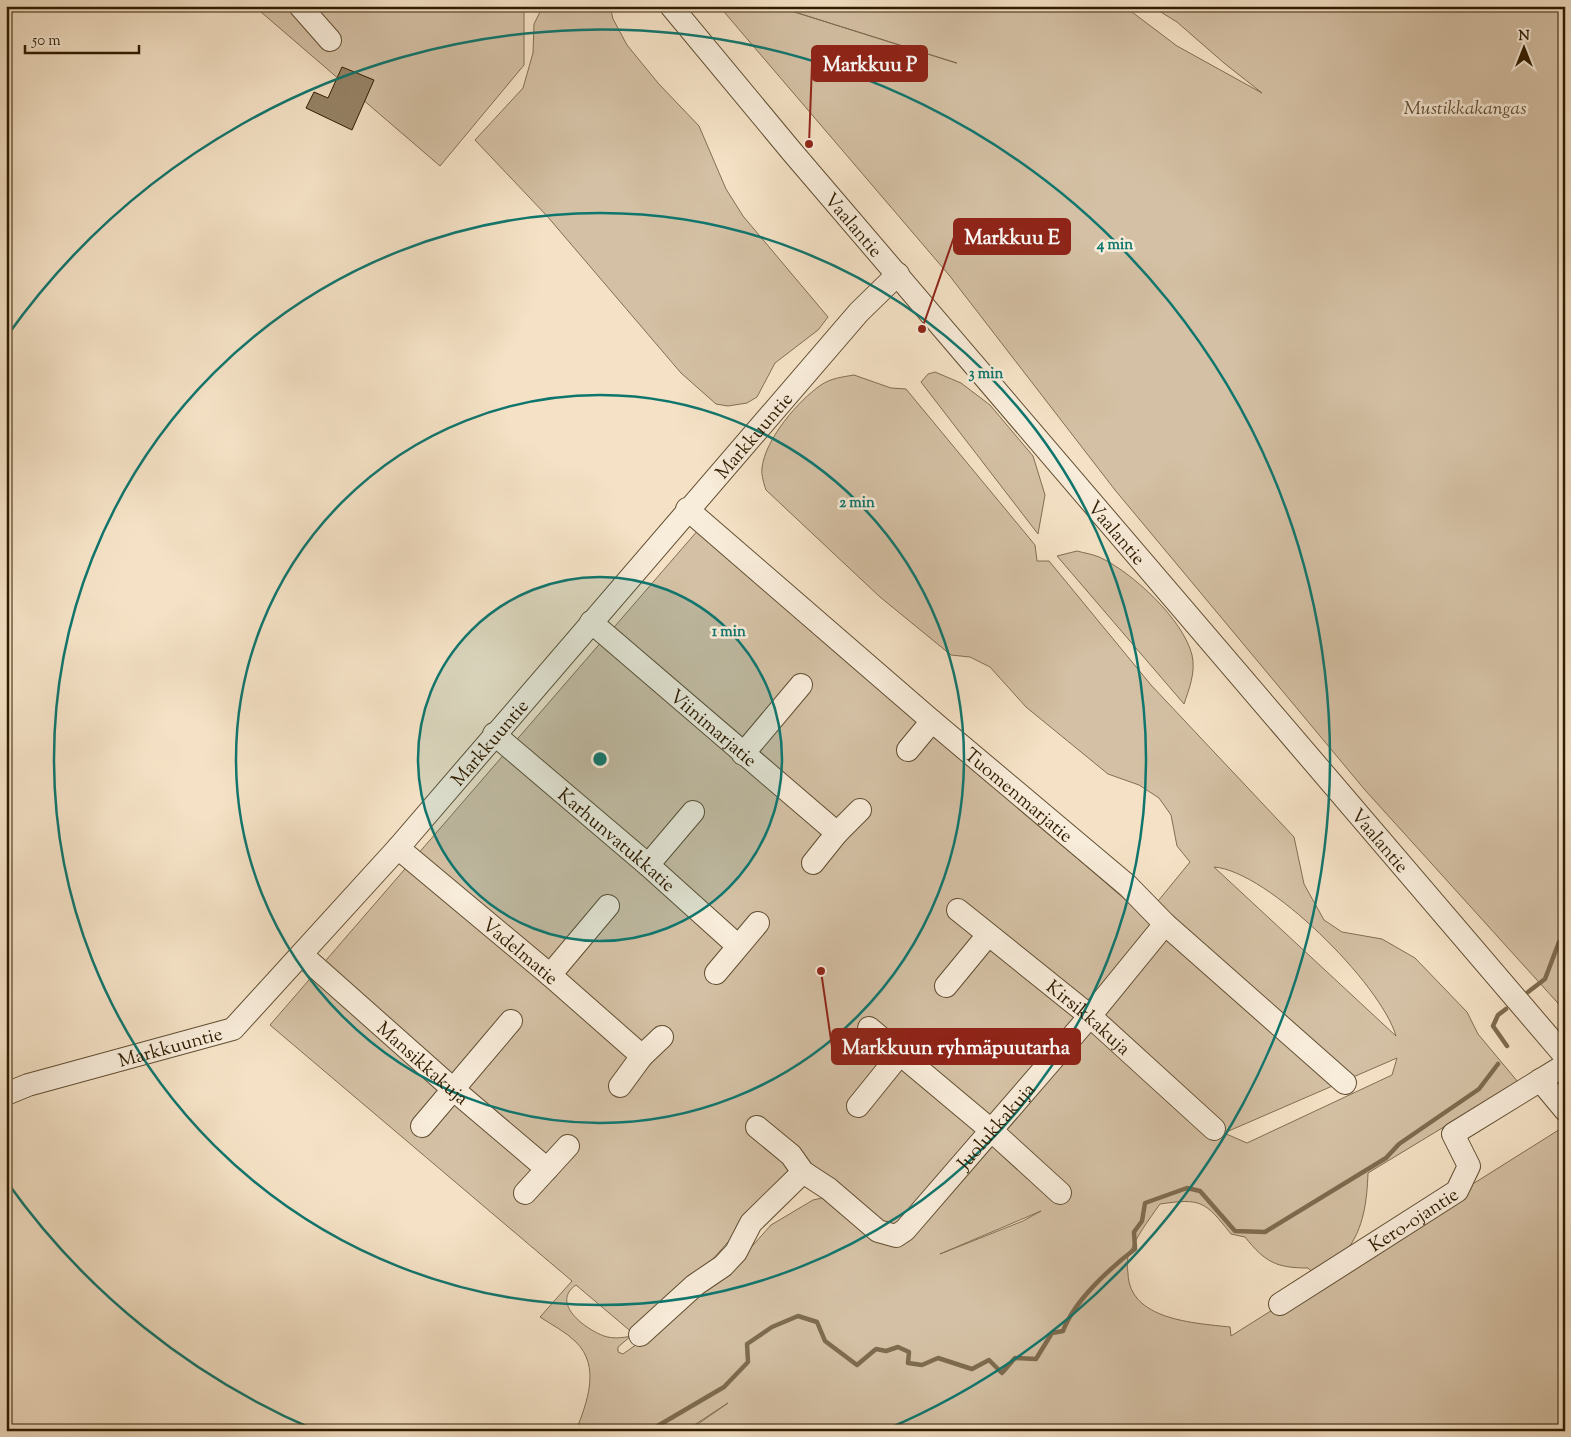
<svg xmlns="http://www.w3.org/2000/svg" width="1571" height="1437" font-family="'Sorts Mill Goudy',serif">
	<style>
		.green { fill: #d4c0a4; stroke: #826e52; fill-rule: evenodd }
		.lines { fill: none; stroke-linecap: round; stroke-linejoin: round }
		.stream { stroke: #7e6b4f; stroke-width: 4.5 }
		.building { fill: #968367; stroke: #301c00 }
		.minor-casing { stroke: #614e32; stroke-width: 24 }
		.minor { stroke: #f8ecda; stroke-width: 22 }
		.ring { fill: none; stroke: #0f766e; stroke-width: 2.5 }
		.labels { text-anchor: middle; stroke-width: 5; stroke-linejoin: round; paint-order: stroke }
		.park-label { font-size: 19px; font-style: italic; fill: #614d31; stroke: #f8ecda }
		.street-label { font-size: 19px; fill: #301c00; stroke: #f8ecda }
		.centre { fill: #0f766e; stroke: #f8ecda; stroke-width: 2.5 }
		.ring-label { font-size: 15px; text-anchor: middle; font-weight: bold; fill: #0f766e; stroke: #f8ecda; stroke-width: 5; stroke-linejoin: round; paint-order: stroke }
		.leader { fill: none; stroke: #8f2418; stroke-width: 2 }
		.callout-dot { fill: #8f2418; stroke: #f8ecda; stroke-width: 2 }
		.callout { fill: #8f2418; stroke: #8f2418; stroke-width: 2 }
		.callout-label { font-size: 20px; text-anchor: middle; font-weight: bold; fill: #fff }
	</style>
	<rect width="100%" height="100%" fill="#f5e2c6"/>
	<filter id="stains"><feTurbulence type="fractalNoise" baseFrequency=".004" numOctaves="4"/><feColorMatrix values="0 0 0 0 .2 0 0 0 0 .09 0 0 0 0 .02 0 0 0 .5 -.17"/></filter>
	<radialGradient id="worn" r=".72"><stop offset=".6" stop-color="#630" stop-opacity="0"/><stop offset="1" stop-color="#630" stop-opacity=".3"/></radialGradient>
	<g class="green">
		<path d="M 254,6 L 524,6 L 524,65 L 440,166 Z"/>
		<path d="M 543,6 L 610,6 L 613,19 L 627,45 L 658,83 L 699,126 L 726,189 L 743,216 L 828,317 L 818,330 L 775,363 L 757,397 L 747,403 L 728,406 L 716,404 L 681,373 L 547,216 L 475,140 L 523,88 L 533,53 L 534,24 Z"/>
		<path d="M 719,6 L 1124,6 L 1177,46 L 1262,93 L 1224,63 L 1177,22 L 1151,6 L 1565,6 L 1565,1011 L 1365,790 L 1115,490 L 949,275 ZM 785,9 L 956,63 L 957,63 Z"/>
		<path d="M 935,372 L 961,383 L 990,405 L 1033,456 L 1045,495 L 1038,534 L 921,382 L 928,374 Z"/>
		<path d="M 854,375 L 891,388 L 906,389 L 1035,545 L 1037,561 L 1049,561 L 1151,685 L 1294,837 L 1304,884 L 1324,920 L 1342,932 L 1382,939 L 1415,958 L 1467,1012 L 1478,1034 L 1518,1082 L 1368,1173 C 1367,1200 1364,1229 1346,1251 C 1339,1260 1323,1266 1313,1273 L 1308,1268 C 1276,1268 1265,1262 1245,1237 L 1231,1234 C 1205,1201 1201,1198 1160,1204 C 1148,1221 1135,1238 1128,1257 C 1127,1262 1127,1267 1128,1273 C 1129,1320 1194,1323 1230,1327 L 1231,1336 L 1565,1126 L 1565,1431 L 688,1431 L 728,1403 L 685,1431 L 576,1431 C 587,1402 601,1367 576,1342 C 566,1332 552,1325 540,1317 L 572,1281 L 270,1025 L 699,529 L 1145,917 L 1190,862 L 1177,846 L 1171,815 L 1159,798 L 1139,785 L 1108,774 L 1026,707 L 990,667 L 970,657 L 951,655 L 880,597 L 766,490 C 764,484 761,475 762,468 C 765,439 799,400 821,385 C 831,378 843,377 854,375 ZM 1214,867 C 1268,871 1381,984 1396,1036 ZM 1397,1058 L 1392,1075 L 1247,1143 L 1224,1133 ZM 791,1171 L 879,1240 L 822,1198 L 813,1200 L 771,1225 L 729,1272 L 700,1292 L 645,1343 L 637,1344 L 623,1354 L 618,1352 L 618,1347 L 631,1336 C 622,1338 613,1339 604,1336 C 585,1329 550,1303 576,1285 L 641,1340 ZM 1041,1211 L 1023,1221 L 940,1254 Z"/>
		<path d="M 1077,551 C 1084,553 1092,554 1099,557 C 1132,572 1183,619 1192,655 C 1196,672 1189,689 1184,704 L 1057,556 Z"/>
	</g>
	<g class="lines">
		<g class="stream">
			<path d="M 1528,992 L 1545,979 L 1559,942 L 1565,938"/>
			<path d="M 1506,1009 L 1498,1015 L 1493,1026 L 1507,1046"/>
			<path d="M 649,1431 L 724,1387 L 748,1362 L 747,1344 L 772,1327 L 798,1316 L 817,1322 L 825,1341 L 857,1365 L 876,1349 L 886,1351 L 898,1347 L 909,1352 L 908,1363 L 922,1365 L 938,1358 L 972,1369 L 989,1360 L 1002,1373 L 1015,1358 L 1036,1359 L 1052,1333 L 1063,1331 C 1074,1301 1110,1268 1135,1249 L 1134,1232 L 1142,1221 L 1145,1203 L 1187,1188 L 1200,1191 L 1235,1231 L 1265,1232 L 1386,1158 L 1399,1144 L 1479,1089 L 1498,1064"/>
		</g>
	</g>
	<path class="building" d="M 342,67 L 374,80 L 352,130 L 306,108 L 314,92 L 328,98 Z"/>
	<g class="lines">
		<defs>
			<g id="minor">
				<path d="M 300,6 L 330,40"/>
				<path id="s1" d="M 671,6 L 793,153 L 1565,1056"/>
				<path id="s2" d="M 687,509 L 932,721 L 1128,886 L 1165,924 L 1345,1083"/>
				<path id="s3" d="M 591,622 L 837,833"/>
				<path id="s4" d="M 494,734 L 648,865 L 738,946"/>
				<path d="M 908,750 L 932,721"/>
				<path d="M 743,754 L 801,685"/>
				<path id="s5" d="M 398,848 L 550,975 L 642,1056"/>
				<path d="M 813,863 L 837,833 L 860,810"/>
				<path d="M 648,865 L 693,812"/>
				<path id="s6" d="M 958,910 L 1090,1016 L 1214,1129"/>
				<path id="s7" d="M 302,955 L 454,1090 L 547,1169"/>
				<path d="M 716,973 L 758,923"/>
				<path d="M 550,975 L 608,906"/>
				<path d="M 946,986 L 988,935"/>
				<path d="M 869,1028 L 992,1131 L 1060,1193"/>
				<path d="M 1540,1080 L 1565,1110"/>
				<path d="M 620,1086 L 642,1056 L 662,1037"/>
				<path id="s8" d="M 6,1094 L 28,1085 L 233,1029 L 398,848 L 859,312 L 898,274"/>
				<path d="M 858,1106 L 900,1054"/>
				<path d="M 422,1126 L 511,1021"/>
				<path id="s9" d="M 757,1127 L 791,1155 L 803,1172 L 829,1189 L 878,1231 L 896,1236 L 905,1230 L 1090,1016 L 1165,924"/>
				<path d="M 525,1193 L 568,1146"/>
				<path id="s10" d="M 1280,1304 L 1457,1191 L 1469,1166 L 1453,1134 L 1565,1065"/>
				<path d="M 640,1335 L 695,1285 L 723,1266 L 736,1252 L 751,1223 L 803,1172"/>
			</g>
		</defs>
		<use href="#minor" class="minor-casing"/>
		<use href="#minor" class="minor"/>
	</g>
	<circle cx="600" cy="759" r="182" fill="#0f766e" fill-opacity=".12"/>
	<g class="ring">
		<circle cx="600" cy="759" r="182"/>
		<circle cx="600" cy="759" r="364"/>
		<circle cx="600" cy="759" r="546"/>
		<path d="M315 1430A729 729 0 0 1 7 1182M7 336A729 729 0 1 1 885 1430"/>
	</g>
	<g class="labels">
		<g class="park-label">
			<text x="1465" y="114">Mustikkakangas</text>
		</g>
		<g class="street-label">
			<text dy="7" stroke="none"><textPath href="#s1" startOffset="285">Vaalantie</textPath></text>
			<text dy="7" stroke="none"><textPath href="#s8" startOffset="1026">Markkuuntie</textPath></text>
			<text dy="7" stroke="none"><textPath href="#s1" startOffset="690">Vaalantie</textPath></text>
			<text dy="7" stroke="none"><textPath href="#s3" startOffset="162">Viinimarjatie</textPath></text>
			<text dy="7" stroke="none"><textPath href="#s8" startOffset="621">Markkuuntie</textPath></text>
			<text dy="7" stroke="none"><textPath href="#s2" startOffset="438">Tuomenmarjatie</textPath></text>
			<text dy="7" stroke="none"><textPath href="#s4" startOffset="162">Karhunvatukkatie</textPath></text>
			<text dy="7" stroke="none"><textPath href="#s1" startOffset="1095">Vaalantie</textPath></text>
			<text dy="7" stroke="none"><textPath href="#s5" startOffset="160">Vadelmatie</textPath></text>
			<text dy="7" stroke="none"><textPath href="#s6" startOffset="169">Kirsikkakuja</textPath></text>
			<text dy="7" stroke="none"><textPath href="#s8" startOffset="171">Markkuuntie</textPath></text>
			<text dy="7" stroke="none"><textPath href="#s7" startOffset="162">Mansikkakuja</textPath></text>
			<text dy="7" stroke="none"><textPath href="#s9" startOffset="328">Juolukkakuja</textPath></text>
			<text dy="7" stroke="none"><textPath href="#s10" startOffset="158">Kero-ojantie</textPath></text>
		</g>
	</g>
	<circle cx="600" cy="759" r="8" class="centre"/>
	<g class="ring-label">
		<text x="1115" y="249">4 min</text>
		<text x="986" y="378">3 min</text>
		<text x="857" y="507">2 min</text>
		<text x="729" y="636">1 min</text>
	</g>
	<path class="leader" d="M809 144L812 64M922 329L954 237M821 971L832 1047"/>
	<g class="callout-dot">
		<circle cx="809" cy="144" r="5"/>
		<circle cx="922" cy="329" r="5"/>
		<circle cx="821" cy="971" r="5"/>
	</g>
	<g class="callout">
		<rect x="812" y="46" width="115" height="35" rx="5"/>
		<rect x="954" y="219" width="116" height="35" rx="5"/>
		<rect x="832" y="1029" width="248" height="35" rx="5"/>
	</g>
	<g class="callout-label">
		<text x="870" y="71">Markkuu P</text>
		<text x="1012" y="244">Markkuu E</text>
		<text x="956" y="1054">Markkuun ryhmäpuutarha</text>
	</g>
	<rect width="1571" height="1437" fill="none" stroke="#f5e2c6" stroke-width="25"/>
	<rect x="8" y="8" width="1556" height="1422" fill="none" stroke="#301c00" stroke-width="2.5"/>
	<rect x="12" y="12" width="1546" height="1412" fill="none" stroke="#301c00"/>
	<g transform="translate(1524 48)" stroke="#f8ecda" stroke-width="4" paint-order="stroke">
	<path d="M0-4L9 19L0 12L-9 19Z" fill="#301c00"/>
	<text y="-8" font-size="14" font-weight="bold" text-anchor="middle" fill="#301c00">N</text>
	</g>
	<path d="M25 45v8h114v-8" fill="none" stroke="#301c00" stroke-width="2.5"/>
	<text x="32" y="45" font-size="15" fill="#301c00" stroke="#f8ecda" stroke-width="4" paint-order="stroke">50 m</text>
	<rect width="100%" height="100%" filter="url(#stains)"/>
	<rect width="100%" height="100%" fill="url(#worn)"/>
</svg>
